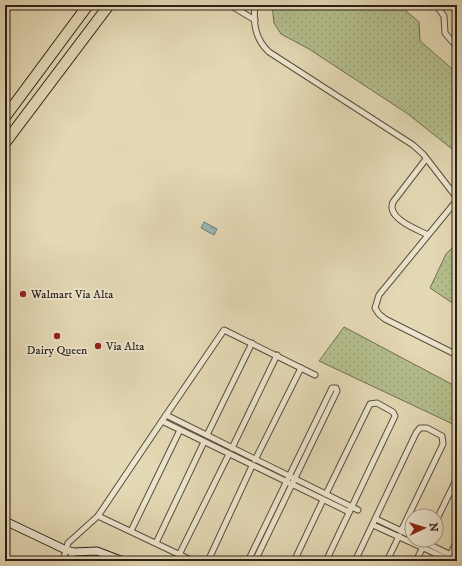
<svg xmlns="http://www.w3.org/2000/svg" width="462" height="566" font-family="'IM FELL DW Pica',serif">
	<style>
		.grass { fill: url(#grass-dots); stroke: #6f7052 }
		.water { fill: url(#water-ripples); stroke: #6b7c76 }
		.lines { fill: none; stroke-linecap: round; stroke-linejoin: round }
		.street-casing { stroke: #584f3f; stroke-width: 7 }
		.secondary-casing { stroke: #2a2118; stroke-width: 9 }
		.highway-casing { stroke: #2a2118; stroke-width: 12 }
		.street { stroke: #ede6cf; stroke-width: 5 }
		.secondary { stroke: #ede6cf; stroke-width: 7 }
		.highway { stroke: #e4d9b5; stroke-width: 10 }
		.poi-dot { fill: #8f2418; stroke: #ede6cf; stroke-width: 1.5 }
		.labels { text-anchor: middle; stroke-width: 3.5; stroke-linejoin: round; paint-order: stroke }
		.poi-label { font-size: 12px; fill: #2a2118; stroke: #ede6cf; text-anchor: start }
	</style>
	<defs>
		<pattern id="grass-dots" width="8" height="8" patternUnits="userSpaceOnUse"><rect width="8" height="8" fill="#b4bf8d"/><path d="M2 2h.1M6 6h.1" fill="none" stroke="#9ba479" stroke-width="1.8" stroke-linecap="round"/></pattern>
		<pattern id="water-ripples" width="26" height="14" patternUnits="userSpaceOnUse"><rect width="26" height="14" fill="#97b9b5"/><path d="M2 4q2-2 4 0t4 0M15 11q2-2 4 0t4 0" fill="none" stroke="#7b9692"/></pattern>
	</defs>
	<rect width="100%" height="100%" fill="#e4d9b5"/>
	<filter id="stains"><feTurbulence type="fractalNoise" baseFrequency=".005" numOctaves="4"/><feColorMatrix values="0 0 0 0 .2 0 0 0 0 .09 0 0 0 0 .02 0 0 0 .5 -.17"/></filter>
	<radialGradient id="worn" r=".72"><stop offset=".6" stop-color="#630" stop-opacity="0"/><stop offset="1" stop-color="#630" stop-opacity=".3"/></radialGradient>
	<g class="grass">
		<path d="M 272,5 L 399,5 L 419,22 L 420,41 L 457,73 L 457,153 L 408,114 L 309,49 L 281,34 L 274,23 Z"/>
		<path d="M 457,243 L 457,306 L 430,288 L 446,254 Z"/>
		<path d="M 344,327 L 457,387 L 457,426 L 319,361 Z"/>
	</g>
	<path class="water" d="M 204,222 L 217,229 L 214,235 L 201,228 Z"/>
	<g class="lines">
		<defs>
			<g id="street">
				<path d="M 230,5 L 255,20"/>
				<path d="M 255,5 C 253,23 255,39 269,52 L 413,145 L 423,154 L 457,198"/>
				<path d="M 436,5 L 444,16 L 445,33 L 457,47"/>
				<path d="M 426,159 L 393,202 C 386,218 416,229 428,235"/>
				<path d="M 457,200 L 379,295 L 375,308 L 379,314 L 385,319 L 457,355"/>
				<path d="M 166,415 L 224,330 L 315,375"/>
				<path d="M 162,421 L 349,512"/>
				<path d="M 207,435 L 252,343"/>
				<path d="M 232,448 L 277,355"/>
				<path d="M 255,460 L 301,368"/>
				<path d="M 98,516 L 193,561"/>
				<path d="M 376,519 L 412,536"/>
				<path d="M 436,521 L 457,478"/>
				<path d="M 373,525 L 452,561"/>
				<path d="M 131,531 L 180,430"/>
				<path d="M 420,540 L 457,558"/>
				<path d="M 156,543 L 204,442"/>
				<path d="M 179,555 L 229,454"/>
				<path d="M 450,555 L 457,541"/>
				<path d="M 63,561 L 68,543 L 98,516 L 166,415 L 358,510"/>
				<path d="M 68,561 L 74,552"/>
				<path d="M 208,561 L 252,466"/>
				<path d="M 248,561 L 332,388 L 336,388 L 337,391 L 255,561"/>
				<path d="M 296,561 L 296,557 L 323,500"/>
				<path d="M 326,561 L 395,416 L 393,412 L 377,403 L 370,404 L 326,494"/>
				<path d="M 355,561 L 416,433 L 420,428 L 427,428 L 442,436 L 443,444 L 401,531"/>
				<path d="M 387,561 L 399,536"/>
				<path d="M 416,561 L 423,547"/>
			</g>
			<path id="secondary" d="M 5,521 L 66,550 L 74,552 L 97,551 L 123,561"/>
			<g id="highway">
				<path d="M 5,117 L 88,5"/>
				<path d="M 5,143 L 109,5"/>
			</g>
		</defs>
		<use href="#street" class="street-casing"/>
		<use href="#secondary" class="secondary-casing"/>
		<use href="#highway" class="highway-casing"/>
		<use href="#street" class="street"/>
		<use href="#secondary" class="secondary"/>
		<use href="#highway" class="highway"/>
	</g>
	<g class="poi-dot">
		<circle cx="23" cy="294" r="4"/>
		<circle cx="57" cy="336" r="4"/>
		<circle cx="98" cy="346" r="4"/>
	</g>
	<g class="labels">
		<g class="poi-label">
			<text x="31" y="298">Walmart Via Alta</text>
			<text x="106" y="350">Via Alta</text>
			<text x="57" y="354" text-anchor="middle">Dairy Queen</text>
		</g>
	</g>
	<rect width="462" height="566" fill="none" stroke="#e4d9b5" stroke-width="20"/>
	<rect x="6" y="6" width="450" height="554" fill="none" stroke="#2a2118" stroke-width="2"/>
	<rect x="10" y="10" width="442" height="546" fill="none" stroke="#2a2118"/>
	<g transform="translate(424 528) rotate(86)"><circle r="19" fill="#ede6cf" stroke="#9f9786"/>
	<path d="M0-3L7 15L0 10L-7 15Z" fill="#8f2418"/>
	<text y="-6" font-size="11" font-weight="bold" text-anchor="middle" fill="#2a2118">N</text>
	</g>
	<rect width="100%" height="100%" filter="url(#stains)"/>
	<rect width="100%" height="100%" fill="url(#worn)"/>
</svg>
